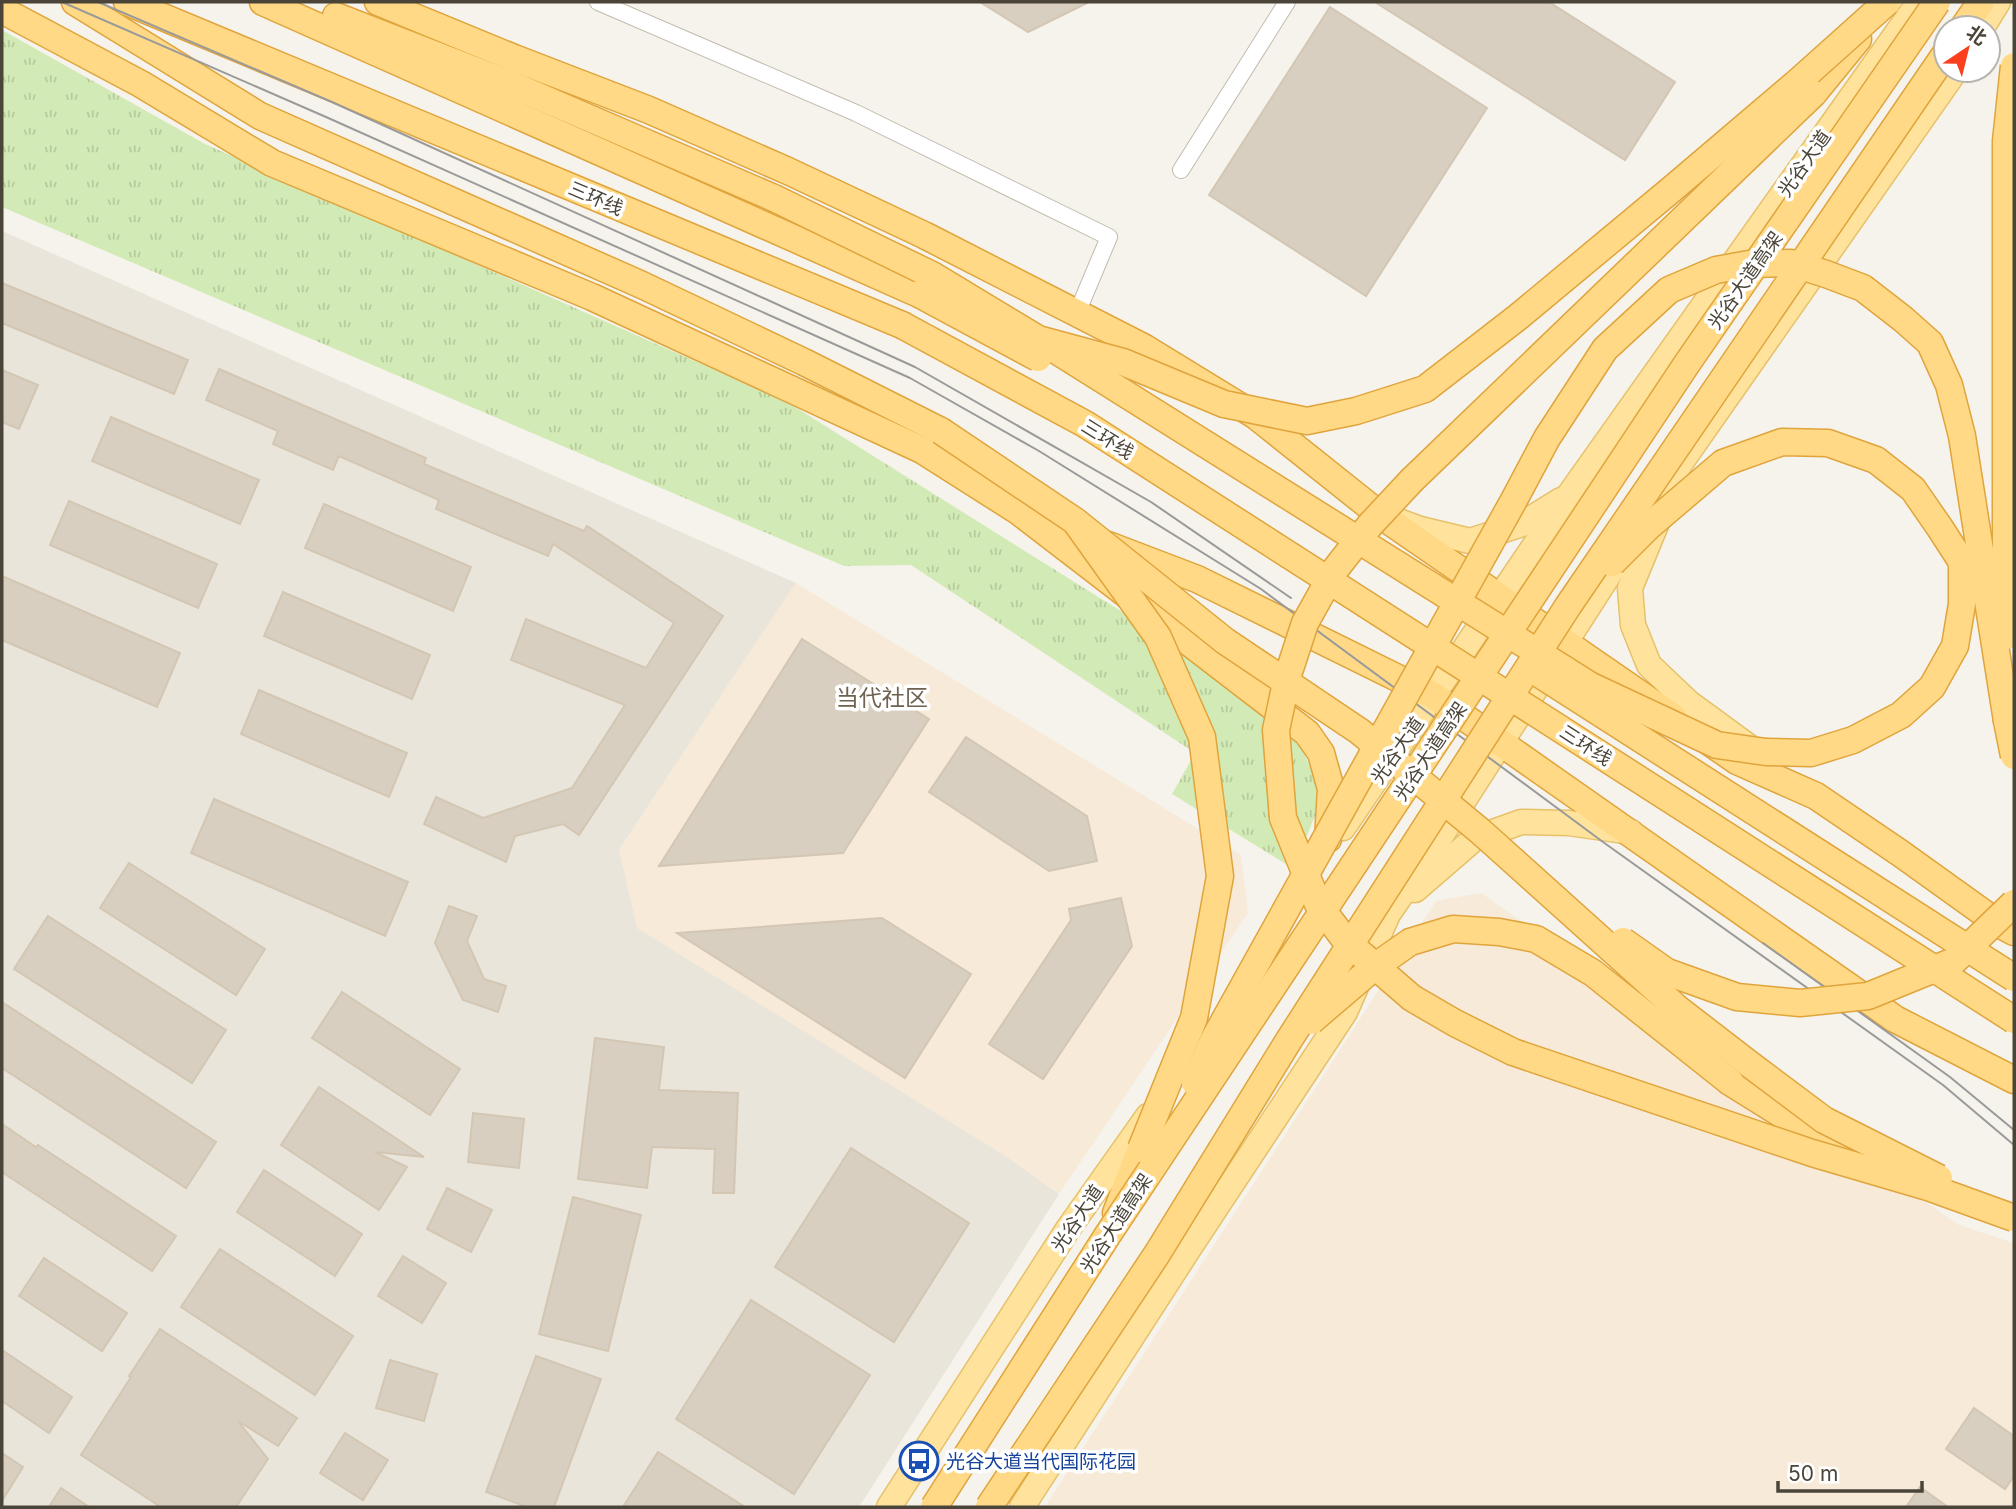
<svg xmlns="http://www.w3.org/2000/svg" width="2016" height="1509" font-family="Inter,'Noto Sans SC',sans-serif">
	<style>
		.residential { fill: #eae5da }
		.commercial { fill: #f7ead8 }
		.park { fill: url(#park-tufts) }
		.building { fill: #d8cfc1; stroke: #d3c7b4; stroke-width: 2 }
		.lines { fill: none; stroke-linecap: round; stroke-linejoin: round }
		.minor-casing { stroke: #c2bbae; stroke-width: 18 }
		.primary-casing { stroke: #e6c16a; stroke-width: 27 }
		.trunk-casing { stroke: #e0a43c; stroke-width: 29 }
		.minor { stroke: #fff; stroke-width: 16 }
		.primary { stroke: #ffe39c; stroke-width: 24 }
		.trunk { stroke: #ffd985; stroke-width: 26 }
		.tram { stroke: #9a9a9a; stroke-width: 2 }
		.trunk-bridge-casing { stroke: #e0a43c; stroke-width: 29; stroke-linecap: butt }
		.trunk-bridge { stroke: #ffd985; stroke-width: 26 }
		.labels { text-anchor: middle; stroke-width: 7; stroke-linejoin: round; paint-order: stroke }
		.street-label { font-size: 19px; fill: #4b4439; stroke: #fff }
		.transit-label { font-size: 19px; fill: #164399; stroke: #fff; text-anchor: start }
		.quarter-label { font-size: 23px; fill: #6e6250; stroke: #fff }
	</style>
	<defs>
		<pattern id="park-tufts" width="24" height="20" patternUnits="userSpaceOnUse" patternTransform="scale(1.75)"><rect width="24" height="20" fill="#d2eab5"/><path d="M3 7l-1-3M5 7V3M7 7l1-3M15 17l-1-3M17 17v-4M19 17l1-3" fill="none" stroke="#b6ca9c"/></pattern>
	</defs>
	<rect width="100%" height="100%" fill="#f6f3ec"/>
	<path class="residential" d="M 2,231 L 796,583 L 619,850 L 1010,1159 L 1059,1194 L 859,1507 L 2,1507 Z"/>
	<g class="commercial">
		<path d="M 796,583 L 1241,855 L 1248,913 L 1059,1194 L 1010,1159 L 637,928 L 619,850 Z"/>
		<path d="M 1481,893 L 1959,1225 L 2014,1243 L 2014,1507 L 1045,1507 L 1436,901 Z"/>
	</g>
	<path class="park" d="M 2,30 L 205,144 L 787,402 L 1124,613 L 1297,738 L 1323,795 L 1294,869 L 1172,794 L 1195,753 L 911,565 L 844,566 L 2,207 Z"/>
	<g class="building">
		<path d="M 980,2 L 1089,2 L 1028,32 Z"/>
		<path d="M 1375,2 L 1549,2 L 1675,82 L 1625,160 Z"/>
		<path d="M 1330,7 L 1487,108 L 1366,296 L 1209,195 Z"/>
		<path d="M 2,283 L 188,360 L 174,394 L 2,323 Z"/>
		<path d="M 219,369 L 426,458 L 424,464 L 584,531 L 587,526 L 723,616 L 579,835 L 563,824 L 515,836 L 506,862 L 424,824 L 436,797 L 483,818 L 572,788 L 625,705 L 511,660 L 526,619 L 646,668 L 674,623 L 553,544 L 548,556 L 436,509 L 439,500 L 339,456 L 333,470 L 273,444 L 278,431 L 206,400 Z"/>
		<path d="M 2,370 L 38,385 L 19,429 L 2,422 Z"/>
		<path d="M 111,417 L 259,480 L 240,524 L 92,461 Z"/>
		<path d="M 69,501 L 217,564 L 198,608 L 50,545 Z"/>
		<path d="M 324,504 L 471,567 L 453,611 L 305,548 Z"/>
		<path d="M 2,576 L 180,653 L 157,707 L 2,640 Z"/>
		<path d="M 283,592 L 430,655 L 412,699 L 264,636 Z"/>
		<path d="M 802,639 L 929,719 L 843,853 L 659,866 Z"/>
		<path d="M 259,690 L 407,753 L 389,797 L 241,734 Z"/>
		<path d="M 966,737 L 1087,816 L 1097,861 L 1049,871 L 929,792 Z"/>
		<path d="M 214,799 L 408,882 L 385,936 L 191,853 Z"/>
		<path d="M 129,863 L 265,949 L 236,995 L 100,908 Z"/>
		<path d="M 1121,898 L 1132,946 L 1043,1079 L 989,1044 L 1071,920 L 1069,909 Z"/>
		<path d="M 449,906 L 477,916 L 467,941 L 484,979 L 506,986 L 498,1012 L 463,1000 L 435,943 Z"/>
		<path d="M 48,916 L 226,1030 L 192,1083 L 14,969 Z"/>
		<path d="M 882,918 L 971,974 L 905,1078 L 677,933 Z"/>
		<path d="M 342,992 L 460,1069 L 430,1115 L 312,1038 Z"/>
		<path d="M 2,1002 L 216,1142 L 186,1188 L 2,1068 Z"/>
		<path d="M 595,1038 L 664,1047 L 659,1090 L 738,1093 L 734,1193 L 713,1193 L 715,1149 L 652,1147 L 647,1188 L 578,1179 Z"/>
		<path d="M 319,1087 L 424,1157 L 375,1152 L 407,1167 L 379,1210 L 281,1145 Z"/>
		<path d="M 473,1113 L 524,1119 L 519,1168 L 468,1162 Z"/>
		<path d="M 2,1124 L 36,1147 L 38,1145 L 176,1236 L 152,1271 L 2,1172 Z"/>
		<path d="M 851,1148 L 969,1223 L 894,1342 L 775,1267 Z"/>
		<path d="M 264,1170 L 362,1234 L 335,1276 L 237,1212 Z"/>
		<path d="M 447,1188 L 492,1210 L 471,1252 L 427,1229 Z"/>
		<path d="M 573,1197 L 641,1215 L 608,1351 L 539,1334 Z"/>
		<path d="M 220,1249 L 353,1336 L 315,1395 L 181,1307 Z"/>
		<path d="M 403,1256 L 446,1283 L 422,1323 L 378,1296 Z"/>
		<path d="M 44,1258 L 127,1313 L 102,1351 L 19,1296 Z"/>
		<path d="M 751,1300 L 870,1375 L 794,1494 L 676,1419 Z"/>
		<path d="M 160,1329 L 297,1418 L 278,1446 L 238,1421 L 268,1459 L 236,1507 L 161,1507 L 81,1455 L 131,1377 L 129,1376 Z"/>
		<path d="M 2,1350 L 72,1397 L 49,1433 L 2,1401 Z"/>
		<path d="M 536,1356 L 601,1379 L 554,1507 L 527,1507 L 486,1492 Z"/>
		<path d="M 390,1360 L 437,1374 L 424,1421 L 376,1408 Z"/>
		<path d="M 1974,1408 L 2014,1436 L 2014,1476 L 2005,1489 L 1946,1449 Z"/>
		<path d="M 345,1433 L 388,1460 L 363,1500 L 320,1473 Z"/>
		<path d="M 658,1452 L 745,1507 L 623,1507 Z"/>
		<path d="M 2,1453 L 23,1467 L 2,1501 Z"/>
		<path d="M 1920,1487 L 1948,1507 L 1906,1507 Z"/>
		<path d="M 61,1488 L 89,1507 L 49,1507 Z"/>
	</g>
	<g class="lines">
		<defs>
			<g id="minor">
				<path d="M 598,2 L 856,113 L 1109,237 L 1077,313"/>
				<path d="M 1181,170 L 1287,2"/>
			</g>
			<g id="primary">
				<path d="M 1982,28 L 1998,2"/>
				<path d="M 1393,519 L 1420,529 L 1470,541 L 1522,524 L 1561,500"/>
				<path d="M 1658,520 L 1630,588 L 1633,625 L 1649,665 L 1689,703 L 1756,752"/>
				<path d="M 1343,828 L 1569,495 L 1919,2"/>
				<path d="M 1415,890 L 1474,839 L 1521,822 L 1569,823 L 1631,832"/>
				<path d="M 889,1507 L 1068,1229 L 1148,1116"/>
				<path d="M 1022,1507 L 1188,1250 L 1345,1012 L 1388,914 L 1428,856 L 1682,461 L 1956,70"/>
			</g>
			<g id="trunk">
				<path d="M 75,2 L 260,116 L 642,285 L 804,362 L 941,431"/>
				<path d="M 127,2 L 902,325"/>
				<path d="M 263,2 L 919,294"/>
				<path d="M 378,2 L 514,58 L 649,110 L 788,171 L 924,235 L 1145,348 L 1256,416 L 1379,514 L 1673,717"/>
				<path d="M 2,10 L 141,84 L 272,163 L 592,297 L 922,450 L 1018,511 L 1307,733 L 1321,753 L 1331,789 L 1328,839"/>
				<path d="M 336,16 L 510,84 L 774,198"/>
				<path d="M 1963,28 L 1981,2"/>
				<path d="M 1813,94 L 1858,39"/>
				<path d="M 1108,545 L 1197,579 L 1434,696 L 1895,1019 L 2014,1080"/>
				<path d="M 1708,741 L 1737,761 L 1816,796 L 1900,853 L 1999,924 L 2014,932"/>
				<path d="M 1730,1082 L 1818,1137 L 1872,1162"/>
				<path d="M 1116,1213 L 1141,1149"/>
			</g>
		</defs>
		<use href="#minor" class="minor-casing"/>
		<use href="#primary" class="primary-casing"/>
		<use href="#trunk" class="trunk-casing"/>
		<use href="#minor" class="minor"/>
		<use href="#primary" class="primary"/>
		<use href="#trunk" class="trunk"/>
		<g class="tram">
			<path d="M 62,2 L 326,117 L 910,378 L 1039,451 L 1261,589 L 1603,842 L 1943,1085 L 2014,1145"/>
			<path d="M 98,2 L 332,102 L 915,367 L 1151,502 L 1291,598"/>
			<path d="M 1763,943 L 1950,1077 L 2014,1130"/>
		</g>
		<defs>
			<g id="trunk-bridge">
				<path d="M 1813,94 L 1412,480 L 1370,525 L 1334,571 L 1305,623 L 1287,678 L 1276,730 L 1283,818 L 1318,904 L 1346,941 L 1412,998 L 1455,1023 L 1513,1052 L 1812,1153 L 1928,1187 L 2014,1218"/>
				<path d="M 774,198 L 932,275 L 1038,339 L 1123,362 L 1224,404 L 1307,421 L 1356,411 L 1425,389 L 1518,317 L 1672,189 L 1800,80 L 1887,2"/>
				<path d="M 919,294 L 1038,358"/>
				<path d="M 902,325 L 1085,424 L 2014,1020"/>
				<path d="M 1038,339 L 1591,686 L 1717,745 L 1766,752 L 1811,753 L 1853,740 L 1901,715 L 1932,687 L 1955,646 L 1962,604 L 1962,562 L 1940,528 L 1913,489 L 1876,460 L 1828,443 L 1782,442 L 1723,463 L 1648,527 L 1612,563"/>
				<path d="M 941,431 L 1075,521 L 1158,637 L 1202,737 L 1220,876 L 1194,1018 L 1141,1149"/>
				<path d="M 1075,521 L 1225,641 L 1359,731 L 1480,831 L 1678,1009 L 1748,1063 L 1824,1120 L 1939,1178"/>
				<path d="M 2006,636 L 2006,141 L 2014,66"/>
				<path d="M 1541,675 L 2014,978"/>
				<path d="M 2007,703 L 2007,721 L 2014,756"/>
				<path d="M 1623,941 L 1667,972 L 1737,997 L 1800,1003 L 1868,996 L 1954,961 L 2014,903"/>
				<path d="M 1311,1021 L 1373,968 L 1410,942 L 1453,929 L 1499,932 L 1536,939 L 1593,973 L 1730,1082"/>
				<path d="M 1195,1083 L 1213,1041 L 1514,500 L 1547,438 L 1605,349 L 1669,290 L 1716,270 L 1749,264 L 1791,263 L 1826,274 L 1863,288 L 1903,319 L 1930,343 L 1949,385 L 1962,436 L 2007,721"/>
				<path d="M 934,1507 L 1107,1236 L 1686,365 L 1937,2"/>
				<path d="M 989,1507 L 1157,1254 L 1289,1040 L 1568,606 L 1946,53"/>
			</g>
		</defs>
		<use href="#trunk-bridge" class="trunk-bridge-casing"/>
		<use href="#trunk-bridge" class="trunk-bridge"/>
	</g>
	<defs>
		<symbol id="bus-ring" viewBox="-11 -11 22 22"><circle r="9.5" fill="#fff" stroke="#1a4fb4" stroke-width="1.5"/><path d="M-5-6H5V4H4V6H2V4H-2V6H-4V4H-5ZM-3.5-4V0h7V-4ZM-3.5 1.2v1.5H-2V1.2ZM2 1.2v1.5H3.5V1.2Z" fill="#1a4fb4"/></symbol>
	</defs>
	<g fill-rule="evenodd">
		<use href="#bus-ring" x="897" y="1439" width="44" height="44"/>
	</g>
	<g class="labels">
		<g class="street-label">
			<text transform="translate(1804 163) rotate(-55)" y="7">光谷大道</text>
			<text transform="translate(596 198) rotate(23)" y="7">三环线</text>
			<text transform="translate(1745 280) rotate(-55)" y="7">光谷大道高架</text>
			<text transform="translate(1108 439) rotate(32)" y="7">三环线</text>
			<text transform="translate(1586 745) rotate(33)" y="7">三环线</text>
			<text transform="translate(1397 750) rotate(-55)" y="7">光谷大道</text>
			<text transform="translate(1430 751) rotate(-56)" y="7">光谷大道高架</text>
			<text transform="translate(1077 1218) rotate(-56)" y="7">光谷大道</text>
			<text transform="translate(1116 1223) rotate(-57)" y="7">光谷大道高架</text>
		</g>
		<g class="transit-label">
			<text x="946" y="1468">光谷大道当代国际花园</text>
		</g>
		<g class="quarter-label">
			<text x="882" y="706">当代社区</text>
		</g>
	</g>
	<rect width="2016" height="1509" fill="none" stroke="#4b4439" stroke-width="7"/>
	<g transform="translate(1967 49) rotate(35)"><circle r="33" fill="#ffffff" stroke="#b7b4b0" stroke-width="2"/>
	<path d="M0-5L12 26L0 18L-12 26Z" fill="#fc3f1d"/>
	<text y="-10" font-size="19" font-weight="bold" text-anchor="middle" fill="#4b4439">北</text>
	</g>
	<path d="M1778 1481v10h144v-10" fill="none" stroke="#4b4439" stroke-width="3.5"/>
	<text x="1788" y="1481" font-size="21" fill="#4b4439" stroke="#ffffff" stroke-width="5" paint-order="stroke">50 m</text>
</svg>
